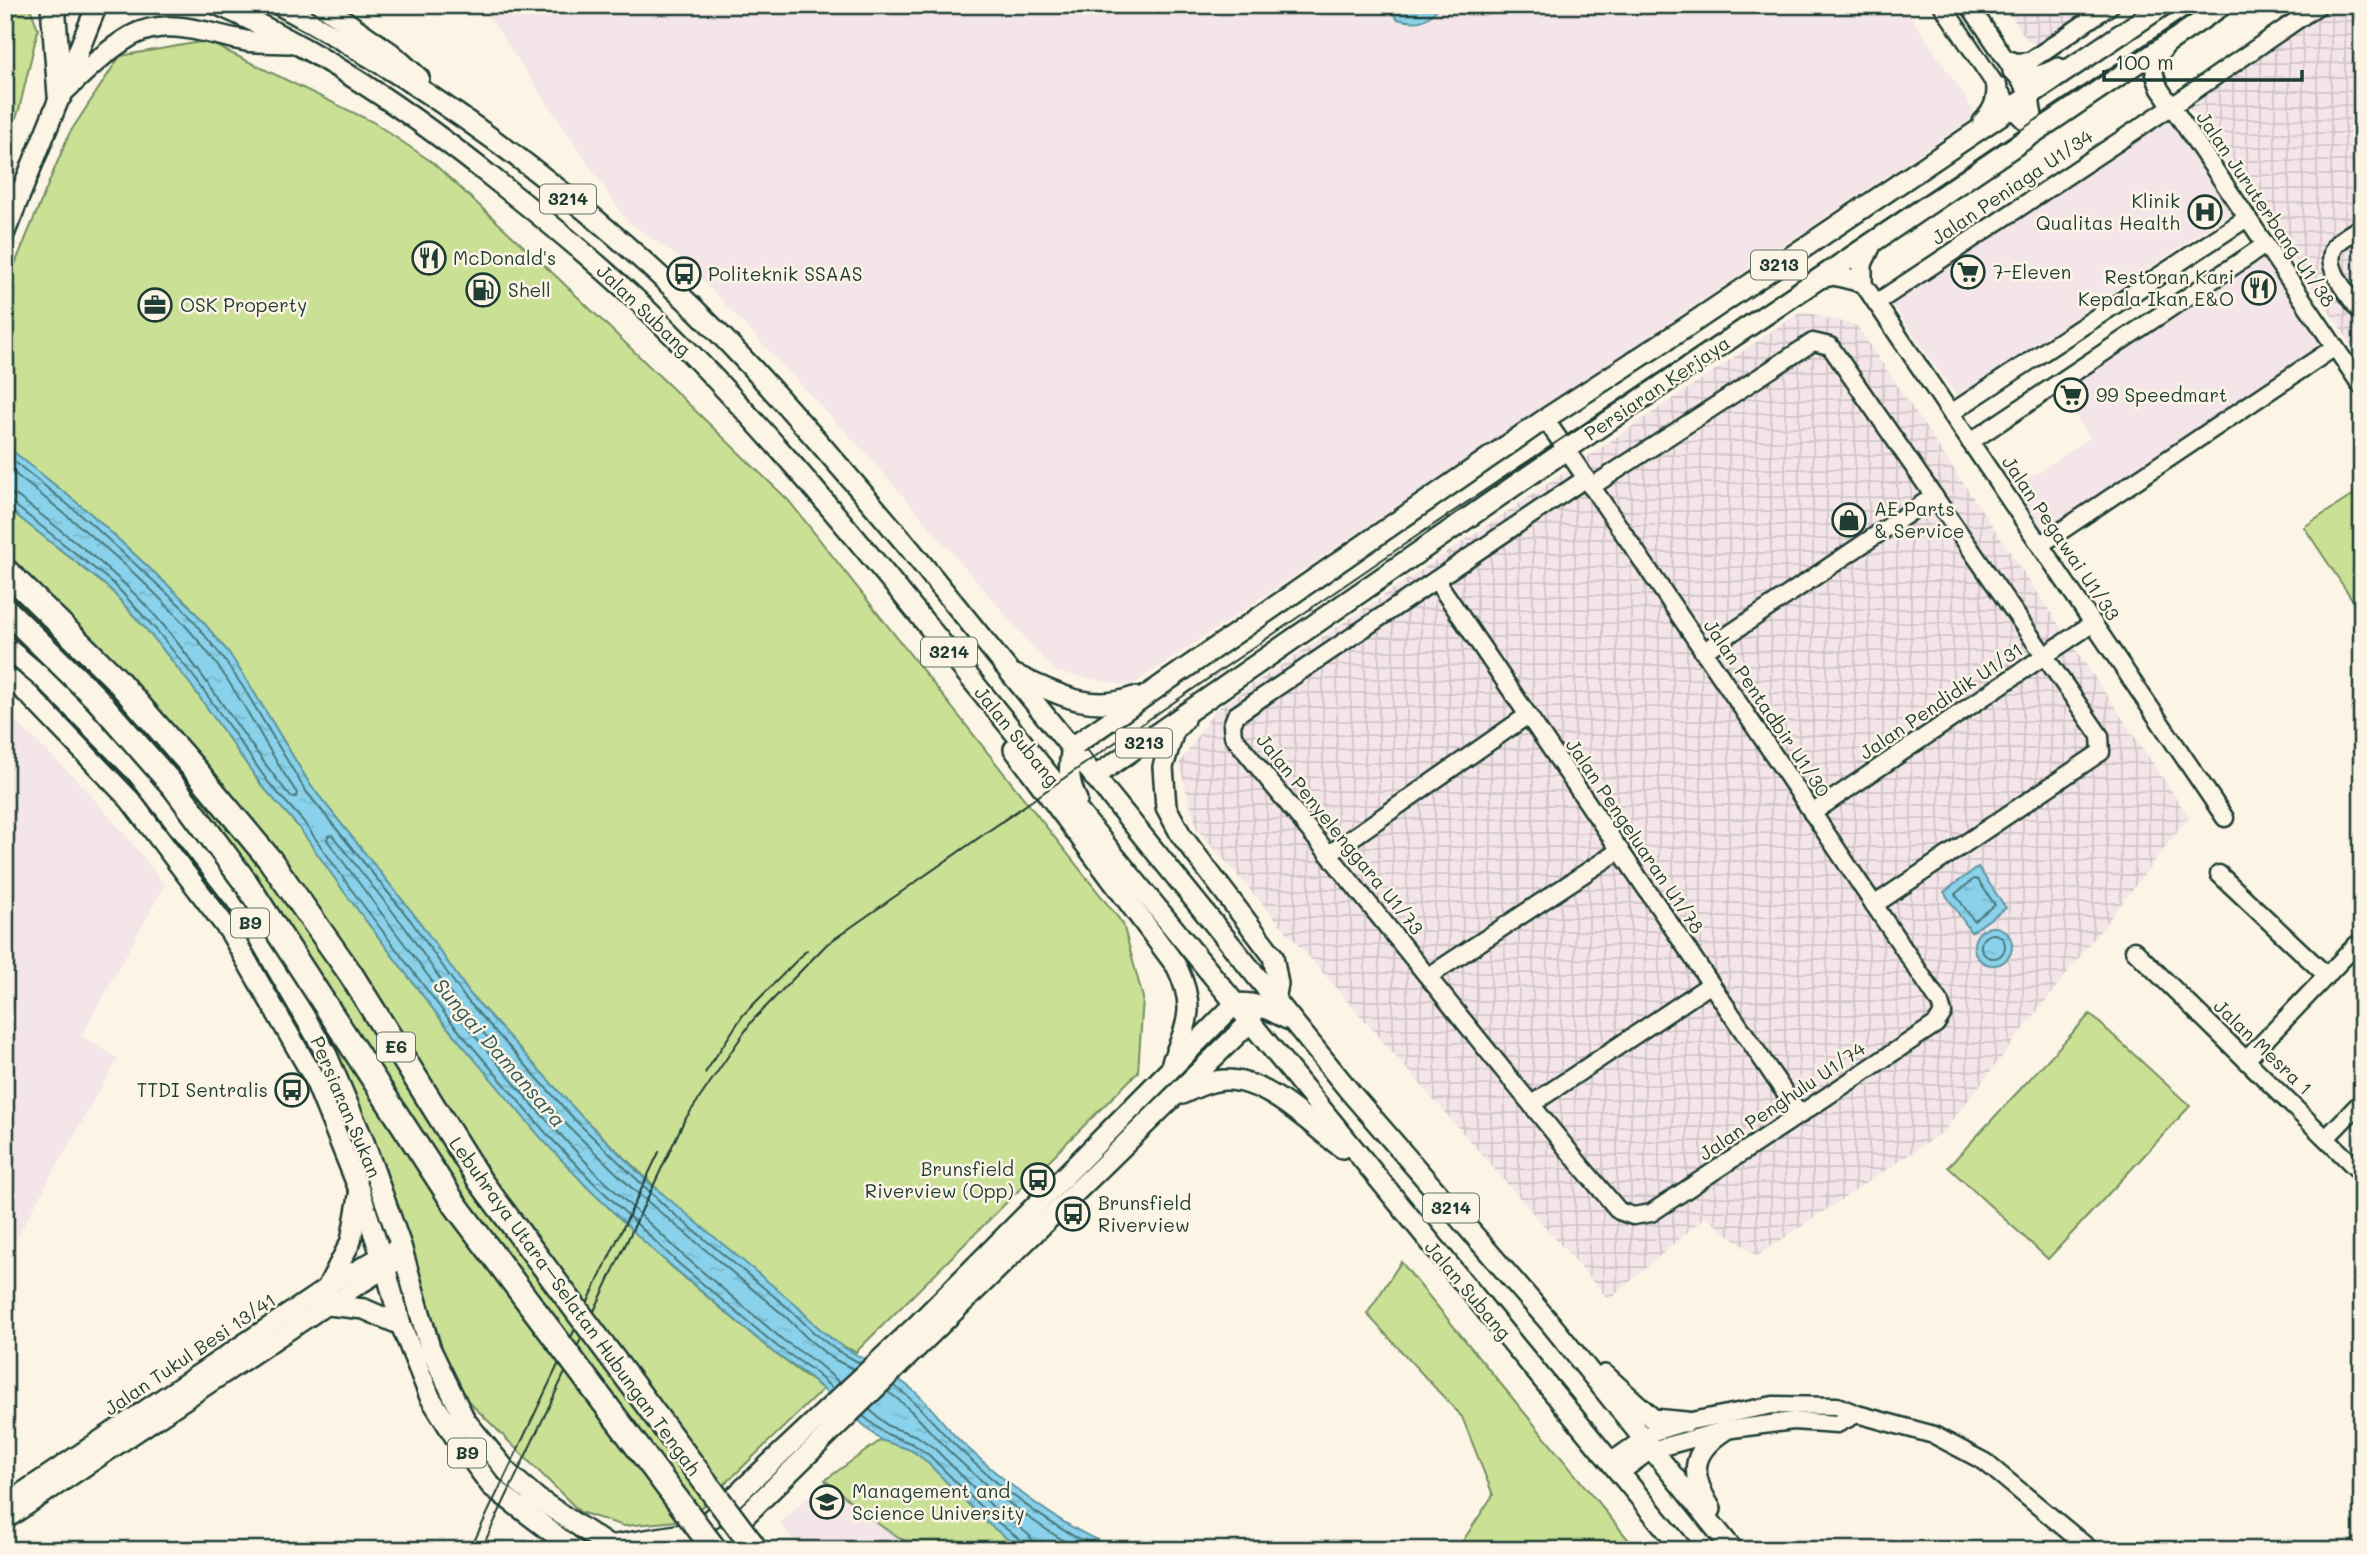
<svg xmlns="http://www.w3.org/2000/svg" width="2367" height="1555" font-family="Mali,sans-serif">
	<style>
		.built { fill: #f4e5e8 }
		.industrial { fill: url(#industrial-grid) }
		.green { fill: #cae095; stroke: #748e64; stroke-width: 2 }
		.water { fill: url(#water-ripples); stroke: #5f96a2; stroke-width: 2 }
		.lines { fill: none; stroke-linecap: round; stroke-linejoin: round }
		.shore { stroke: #4a797d; stroke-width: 2 }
		.minor-casing { stroke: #1f3d34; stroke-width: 21 }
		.major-casing { stroke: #1f3d34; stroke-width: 24 }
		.highway-casing { stroke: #1f3d34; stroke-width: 28 }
		.minor { stroke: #fcf5e5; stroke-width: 16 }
		.major { stroke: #fcf5e5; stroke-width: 19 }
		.highway { stroke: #fcf5e5; stroke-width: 23 }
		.tram { stroke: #1f3d34; stroke-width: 2 }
		.highway-bridge-casing { stroke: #1f3d34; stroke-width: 28; stroke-linecap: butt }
		.highway-bridge { stroke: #fcf5e5; stroke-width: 23 }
		.labels { text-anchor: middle; stroke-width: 5; stroke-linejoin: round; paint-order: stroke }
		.shield { fill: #fcf5e5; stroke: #617469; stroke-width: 2 }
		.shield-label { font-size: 18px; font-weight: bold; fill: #1f3d34 }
		.street-label { font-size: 19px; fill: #1f3d34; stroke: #fcf5e5 }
		.poi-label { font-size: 19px; fill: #1f3d34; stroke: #fcf5e5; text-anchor: start }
		.water-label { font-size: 21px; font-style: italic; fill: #345b59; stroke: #fcf5e5 }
	</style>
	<defs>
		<pattern id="industrial-grid" width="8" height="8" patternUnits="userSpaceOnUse" patternTransform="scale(1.75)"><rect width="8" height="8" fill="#f4e5e8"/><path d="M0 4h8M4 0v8" fill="none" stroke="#d1c5c8"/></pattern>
		<pattern id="water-ripples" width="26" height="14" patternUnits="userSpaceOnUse" patternTransform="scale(1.75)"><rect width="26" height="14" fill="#8ad2eb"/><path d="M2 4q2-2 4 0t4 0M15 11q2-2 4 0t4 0" fill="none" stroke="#77b5ca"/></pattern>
	</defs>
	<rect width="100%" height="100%" fill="#fcf5e5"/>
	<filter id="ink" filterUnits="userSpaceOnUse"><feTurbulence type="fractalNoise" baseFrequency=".0143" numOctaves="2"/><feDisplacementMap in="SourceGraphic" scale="14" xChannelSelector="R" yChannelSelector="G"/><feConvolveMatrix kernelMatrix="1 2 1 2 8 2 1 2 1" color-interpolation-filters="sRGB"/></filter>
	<g filter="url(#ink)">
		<g class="built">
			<path d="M 481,5 L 1903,5 L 1977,115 L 1131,686 L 1055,672 L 871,459 L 685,262 L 626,220 Z"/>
			<path d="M 2165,116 L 2231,213 L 1957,397 L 1890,301 Z"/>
			<path d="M 2261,253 L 2326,346 L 2041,536 L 2010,491 L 2090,438 L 2058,389 Z"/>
			<path d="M 5,711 L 80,783 L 129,839 L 165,885 L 81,1036 L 118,1058 L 5,1258 Z"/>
			<path d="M 825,1480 L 878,1524 L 919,1550 L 802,1550 L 780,1524 Z"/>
		</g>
		<g class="industrial">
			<path d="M 2004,5 L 2127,5 L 2052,56 L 2027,40 Z"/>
			<path d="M 2335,5 L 2362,5 L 2362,360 L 2187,103 Z"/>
			<path d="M 1802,311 L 1857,326 L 2189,817 L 1944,1131 L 1757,1256 L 1705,1217 L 1609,1300 L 1197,829 L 1179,764 L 1214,711 Z"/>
		</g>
		<g class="green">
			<path d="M 5,5 L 29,5 L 38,29 L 19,110 L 5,145 Z"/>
			<path d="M 206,41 L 373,122 L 432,162 L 558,278 L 789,501 L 1123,924 L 1143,998 L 1138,1072 L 856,1352 L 840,1345 L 817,1327 L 797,1306 L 672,1203 L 581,1116 L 470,994 L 416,917 L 311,786 L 249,684 L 229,653 L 188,604 L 91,514 L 5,445 L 5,288 L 69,134 L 120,56 Z"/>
			<path d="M 2362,489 L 2362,614 L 2304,527 Z"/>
			<path d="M 5,506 L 110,589 L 153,637 L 191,685 L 262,786 L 298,826 L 345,893 L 443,1022 L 587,1187 L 673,1268 L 773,1352 L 823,1389 L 688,1520 L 624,1526 L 580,1512 L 455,1388 L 386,1170 L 343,1070 L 239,913 L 49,676 L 5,636 Z"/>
			<path d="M 2090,1014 L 2190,1106 L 2048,1259 L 1948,1167 Z"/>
			<path d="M 1401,1262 L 1637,1550 L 1457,1550 L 1493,1495 L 1462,1417 L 1367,1314 Z"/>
			<path d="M 881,1440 L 911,1450 L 925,1460 L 986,1522 L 1022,1550 L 919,1550 L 878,1524 L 825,1480 Z"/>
		</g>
		<g class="water">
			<path d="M 1388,5 L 1440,5 C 1428,23 1417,24 1397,19 Z"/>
			<path d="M 5,445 L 91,514 L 188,604 L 229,653 L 249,684 L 311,786 L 416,917 L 470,994 L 581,1116 L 646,1180 L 797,1306 C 810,1320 824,1334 840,1345 C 864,1360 891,1372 913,1390 C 930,1404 944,1425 960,1441 C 1003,1481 1067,1533 1123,1550 L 1022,1550 L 986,1522 L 925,1460 L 911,1450 L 881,1440 L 807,1375 L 773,1352 L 654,1251 L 587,1187 L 541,1138 L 443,1022 L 345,893 L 298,826 L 262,786 L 191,685 L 153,637 L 110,589 L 5,506 Z"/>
			<path d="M 1978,867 L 2006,908 L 1971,932 L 1944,892 Z"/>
			<circle cx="1993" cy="946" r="19"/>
		</g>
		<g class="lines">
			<g class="shore">
				<path d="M 5,454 L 87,520 L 183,608 L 223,658 L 243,687 L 305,790 L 411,921 L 465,998 L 576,1121 L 668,1209 L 792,1311 L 813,1332 L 836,1350 L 860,1363"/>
				<path d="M 5,466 C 80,526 158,585 215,662 C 246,703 267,751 297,793 L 296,797 L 291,797 C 246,743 210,681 164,626 C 122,575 69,537 17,496 L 5,492"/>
				<path d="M 5,501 L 12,503 L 114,584 L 158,632 L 197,681 L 268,782 L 303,821 L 351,889 L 448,1018 L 546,1133 L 593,1182 L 678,1263 L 778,1347 L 811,1369 L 833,1389"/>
				<path d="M 1974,879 L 1978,880 L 1995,905 L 1974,921 L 1955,894 Z"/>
				<circle cx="1993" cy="946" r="12"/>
				<path d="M 839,1382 L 817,1363 L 783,1340 L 684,1256 L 599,1176 L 529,1101 L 455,1012 L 327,840 L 328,836 L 332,835 L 336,840 L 404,926 L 458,1005 L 569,1127 L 636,1192 L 786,1317 L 807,1338 L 830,1357 L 853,1369"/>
				<path d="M 894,1386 C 918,1402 935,1426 956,1446 C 995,1484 1052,1529 1102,1550"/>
				<path d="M 888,1392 C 912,1408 929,1432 950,1452 C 988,1489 1033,1523 1079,1550"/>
				<path d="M 870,1410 L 888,1426 L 917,1436 L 934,1448 L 996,1510 L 1029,1535 L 1033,1542 L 1034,1550"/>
				<path d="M 863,1416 L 884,1433 L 913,1444 L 929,1455 L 991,1517 L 1023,1542 L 1025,1550"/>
			</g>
			<defs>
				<g id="minor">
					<path d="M 1942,5 L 2011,108 L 2036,132"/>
					<path d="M 1969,5 L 2030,95 L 2036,132"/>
					<path d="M 2166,46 C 2152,64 2151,68 2160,89 L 2362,387"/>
					<path d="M 2005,58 L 2017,62 L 2030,61 L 2111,5"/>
					<path d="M 2362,226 C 2354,232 2341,238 2335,246 C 2321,267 2351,297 2362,314"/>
					<path d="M 1862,282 L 2225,818"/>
					<path d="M 1876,303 L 2172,106 L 2319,5"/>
					<path d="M 1951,413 L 2247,218"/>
					<path d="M 1545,419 C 1679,612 1809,808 1940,1003 L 1943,1013 L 1936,1024 L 1651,1213 L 1633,1216 L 1619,1211 L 1581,1166 L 1233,736 L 1232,725 L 1236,715 L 1586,478"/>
					<path d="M 1970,442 L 2265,245"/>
					<path d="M 1591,487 L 1813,342 L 1830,346 L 2100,736 L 2101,752 L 1874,905"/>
					<path d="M 2040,545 L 2335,347"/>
					<path d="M 1436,580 L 1800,1115"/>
					<path d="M 1703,652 L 1934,496"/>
					<path d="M 1812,813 L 2093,623"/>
					<path d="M 1329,854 L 1528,715"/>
					<path d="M 2219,874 L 2327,976"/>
					<path d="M 2134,950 L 2362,1174"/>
					<path d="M 1429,976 L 1620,850"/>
					<path d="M 2246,1060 L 2356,945"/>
					<path d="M 1532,1104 L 1711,984"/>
					<path d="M 2326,1138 L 2362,1101"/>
					<path d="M 1610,1462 L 1653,1432 L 1686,1422 L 1773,1405 L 1837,1406 L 1857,1414 L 1934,1435 L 1985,1462 L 2091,1550"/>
					<path d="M 1620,1473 L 1651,1450 L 1725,1430 L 1793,1421 L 1837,1424 L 1857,1414"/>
					<path d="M 5,1503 L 328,1286 L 381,1255 L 401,1246"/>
					<path d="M 5,1521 L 328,1305 L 394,1264"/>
					<path d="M 2361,1550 L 2362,1549"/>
				</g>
				<g id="major">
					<path d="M 218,5 C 321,50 412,113 499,183 C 547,221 594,260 639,302 C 740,399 830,506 919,615 C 982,693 1046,771 1109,849 C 1300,1084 1491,1317 1683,1550"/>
					<path d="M 279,5 C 454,99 618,223 753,369 C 807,428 859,488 910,549 L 1351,1093 L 1551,1324 L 1733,1550"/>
					<path d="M 322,5 L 391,53 L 419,78"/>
					<path d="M 2013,71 C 2030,79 2042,77 2058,68"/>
					<path d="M 60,95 C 82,75 105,51 131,36 C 169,16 207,34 246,41 C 260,43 275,42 289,43"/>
					<path d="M 1983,122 C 1994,110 1997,102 1997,87"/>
					<path d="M 5,232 L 97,5"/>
					<path d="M 1820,278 L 1834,275 L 1862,282 L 1862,264 L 1871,245"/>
					<path d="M 5,646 L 43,678 L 137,773 L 241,907 L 327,1055 L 364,1142 L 401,1246 L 430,1348 L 465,1420 L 510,1475 L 538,1499 L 615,1550"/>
					<path d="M 1013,674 C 1054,692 1089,714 1134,697"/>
					<path d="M 5,675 L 29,695 L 130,800 L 230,932 L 314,1078 L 360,1192 L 385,1267 L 401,1325 L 430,1397 L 455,1437 L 491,1486 L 575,1550"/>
					<path d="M 1184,720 L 1174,731 L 1163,767 L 1166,807 L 1181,835 L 1273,956 L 1278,984 L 1275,1000"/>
					<path d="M 1072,747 L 1545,419 L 1688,326 L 2164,5"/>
					<path d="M 1072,747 C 1068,768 1068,781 1077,800"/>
					<path d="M 1014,749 L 1177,967 C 1196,1008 1188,1022 1172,1062"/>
					<path d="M 1094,777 L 1566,450 L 2223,5"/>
					<path d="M 1182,1094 C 1195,1088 1209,1081 1224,1080 C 1266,1078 1310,1124 1342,1148"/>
					<path d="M 328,1286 L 351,1241 L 359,1196"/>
					<path d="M 328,1305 L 364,1309 L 401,1325"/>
					<path d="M 1605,1375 L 1653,1419 L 1686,1422"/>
					<path d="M 1711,1509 C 1690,1475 1689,1453 1725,1430"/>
					<path d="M 609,1546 L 695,1532"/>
					<path d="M 678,1550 L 916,1326 L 1235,1004 C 1254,1000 1271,1011 1287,1019"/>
					<path d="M 710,1550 L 1250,1022 L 1254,1012"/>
				</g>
				<path id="highway" d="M 53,5 L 60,95"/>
			</defs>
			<use href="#minor" class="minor-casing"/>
			<use href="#major" class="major-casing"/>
			<use href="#highway" class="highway-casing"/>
			<use href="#minor" class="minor"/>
			<use href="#major" class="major"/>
			<use href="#highway" class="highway"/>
			<g class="tram">
				<path d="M 1083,752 L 1123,724"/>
				<path d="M 705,1073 L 743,1015 L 807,950"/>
				<path d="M 470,1550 L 659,1152"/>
				<path d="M 481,1550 L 684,1121 L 752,1021 L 827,944 L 1110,746 L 1399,548 L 2207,5"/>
			</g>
			<defs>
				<g id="highway-bridge">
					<path d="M 5,570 L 116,679 L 197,772 L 270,860 L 350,973 L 480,1181 L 756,1550"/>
					<path d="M 5,609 L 97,699 L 175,788 L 246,883 L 454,1203 L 715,1550"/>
				</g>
			</defs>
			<use href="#highway-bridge" class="highway-bridge-casing"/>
			<use href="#highway-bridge" class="highway-bridge"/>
		</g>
	</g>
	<defs>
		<symbol id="hospital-ring" viewBox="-11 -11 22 22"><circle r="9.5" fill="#fcf5e5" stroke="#1f3d34" stroke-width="1.5"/><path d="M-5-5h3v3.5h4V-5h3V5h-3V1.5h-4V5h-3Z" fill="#1f3d34"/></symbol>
		<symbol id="restaurant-ring" viewBox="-11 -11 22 22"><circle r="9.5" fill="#fcf5e5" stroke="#1f3d34" stroke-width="1.5"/><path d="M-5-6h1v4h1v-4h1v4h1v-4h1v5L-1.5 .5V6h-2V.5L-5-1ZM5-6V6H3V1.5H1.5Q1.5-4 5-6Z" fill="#1f3d34"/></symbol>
		<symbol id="supermarket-ring" viewBox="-11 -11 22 22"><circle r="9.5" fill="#fcf5e5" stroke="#1f3d34" stroke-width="1.5"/><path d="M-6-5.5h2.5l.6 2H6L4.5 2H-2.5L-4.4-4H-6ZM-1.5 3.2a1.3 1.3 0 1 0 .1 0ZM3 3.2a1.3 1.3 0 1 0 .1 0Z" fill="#1f3d34"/></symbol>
		<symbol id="bus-ring" viewBox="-11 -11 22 22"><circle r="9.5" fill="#fcf5e5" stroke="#1f3d34" stroke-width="1.5"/><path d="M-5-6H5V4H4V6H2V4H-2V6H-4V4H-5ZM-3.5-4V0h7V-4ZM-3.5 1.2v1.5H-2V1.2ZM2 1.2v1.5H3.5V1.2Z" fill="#1f3d34"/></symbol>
		<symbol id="fuel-ring" viewBox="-11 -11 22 22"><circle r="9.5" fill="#fcf5e5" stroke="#1f3d34" stroke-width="1.5"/><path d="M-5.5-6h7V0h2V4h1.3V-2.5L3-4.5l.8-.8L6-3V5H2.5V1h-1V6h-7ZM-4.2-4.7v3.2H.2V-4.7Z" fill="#1f3d34"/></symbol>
		<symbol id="office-ring" viewBox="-11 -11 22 22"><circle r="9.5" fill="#fcf5e5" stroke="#1f3d34" stroke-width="1.5"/><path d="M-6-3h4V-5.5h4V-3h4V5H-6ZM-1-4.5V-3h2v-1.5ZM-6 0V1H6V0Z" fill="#1f3d34"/></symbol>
		<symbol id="shop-ring" viewBox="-11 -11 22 22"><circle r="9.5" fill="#fcf5e5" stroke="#1f3d34" stroke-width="1.5"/><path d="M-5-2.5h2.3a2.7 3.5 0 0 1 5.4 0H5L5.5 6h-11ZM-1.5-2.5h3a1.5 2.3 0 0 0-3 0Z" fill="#1f3d34"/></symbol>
		<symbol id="university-ring" viewBox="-11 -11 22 22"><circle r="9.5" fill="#fcf5e5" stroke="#1f3d34" stroke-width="1.5"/><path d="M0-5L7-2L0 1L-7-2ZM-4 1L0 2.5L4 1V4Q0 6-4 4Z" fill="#1f3d34"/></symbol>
	</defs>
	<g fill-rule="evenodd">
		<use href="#hospital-ring" x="2186" y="193" width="38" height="38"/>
		<use href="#restaurant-ring" x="410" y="239" width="38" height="38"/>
		<use href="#supermarket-ring" x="1949" y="253" width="38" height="38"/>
		<use href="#bus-ring" x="665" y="255" width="38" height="38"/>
		<use href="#restaurant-ring" x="2240" y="269" width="38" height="38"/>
		<use href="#fuel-ring" x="464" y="271" width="38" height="38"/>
		<use href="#office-ring" x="136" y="286" width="38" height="38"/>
		<use href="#supermarket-ring" x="2052" y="376" width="38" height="38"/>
		<use href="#shop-ring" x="1830" y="501" width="38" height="38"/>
		<use href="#bus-ring" x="273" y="1071" width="38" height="38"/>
		<use href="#bus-ring" x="1019" y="1161" width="38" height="38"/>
		<use href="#bus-ring" x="1054" y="1195" width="38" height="38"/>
		<use href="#university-ring" x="808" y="1483" width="38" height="38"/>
	</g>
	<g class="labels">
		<g class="shield">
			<rect x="540" y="184.5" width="56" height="29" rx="5"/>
			<rect x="1751" y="250.5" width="56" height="29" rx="5"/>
			<rect x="921" y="637.5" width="56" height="29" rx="5"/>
			<rect x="1116" y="728.5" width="56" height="29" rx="5"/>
			<rect x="231" y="908.5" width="38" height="29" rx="5"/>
			<rect x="377" y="1032.5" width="38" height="29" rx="5"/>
			<rect x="1423" y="1193.5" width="56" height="29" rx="5"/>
			<rect x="448" y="1438.5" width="38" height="29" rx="5"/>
		</g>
		<g class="shield-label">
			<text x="568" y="205">3214</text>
			<text x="1779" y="271">3213</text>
			<text x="949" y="658">3214</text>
			<text x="1144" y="749">3213</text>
			<text x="250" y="929">B9</text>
			<text x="396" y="1053">E6</text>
			<text x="1451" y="1214">3214</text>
			<text x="467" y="1459">B9</text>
		</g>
		<g class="street-label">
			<text transform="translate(2012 187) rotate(-34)" y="7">Jalan Peniaga U1/34</text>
			<text transform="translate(2266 209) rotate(56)" y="7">Jalan Juruterbang U1/38</text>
			<text transform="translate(644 310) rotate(44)" y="7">Jalan Subang</text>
			<text transform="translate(1657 388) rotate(-34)" y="7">Persiaran Kerjaya</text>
			<text transform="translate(2061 538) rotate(56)" y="7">Jalan Pegawai U1/33</text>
			<text transform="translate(1941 701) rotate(-34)" y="7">Jalan Pendidik U1/31</text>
			<text transform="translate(1767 708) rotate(56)" y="7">Jalan Pentadbir U1/30</text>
			<text transform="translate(1017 736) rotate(51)" y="7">Jalan Subang</text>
			<text transform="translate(1340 834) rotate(51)" y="7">Jalan Penyelenggara U1/73</text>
			<text transform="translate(1635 836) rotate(56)" y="7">Jalan Pengeluaran U1/78</text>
			<text transform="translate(2263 1047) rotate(44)" y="7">Jalan Mesra 1</text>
			<text transform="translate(1782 1101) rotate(-34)" y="7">Jalan Penghulu U1/74</text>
			<text transform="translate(346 1107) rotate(67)" y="7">Persiaran Sukan</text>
			<text transform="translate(1468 1290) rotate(50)" y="7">Jalan Subang</text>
			<text transform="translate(575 1306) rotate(54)" y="7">Lebuhraya Utara–Selatan Hubungan Tengah</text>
			<text transform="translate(190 1354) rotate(-34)" y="7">Jalan Tukul Besi 13/41</text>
		</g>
		<g class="poi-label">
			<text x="2180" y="208" text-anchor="end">Klinik<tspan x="2180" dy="22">Qualitas Health</tspan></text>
			<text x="453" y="265">McDonald's</text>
			<text x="1993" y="279">7-Eleven</text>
			<text x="708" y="281">Politeknik SSAAS</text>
			<text x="2234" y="284" text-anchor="end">Restoran Kari<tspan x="2234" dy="22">Kepala Ikan E&amp;O</tspan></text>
			<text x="508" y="297">Shell</text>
			<text x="180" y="312">OSK Property</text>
			<text x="2096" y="402">99 Speedmart</text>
			<text x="1874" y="516">AE Parts<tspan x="1874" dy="22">&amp; Service</tspan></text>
			<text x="268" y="1097" text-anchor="end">TTDI Sentralis</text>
			<text x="1014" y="1176" text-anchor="end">Brunsfield<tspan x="1014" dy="22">Riverview (Opp)</tspan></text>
			<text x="1098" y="1210">Brunsfield<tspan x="1098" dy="22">Riverview</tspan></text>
			<text x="852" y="1498">Management and<tspan x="852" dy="22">Science University</tspan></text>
		</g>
		<g class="water-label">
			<text transform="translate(499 1053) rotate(49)" y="7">Sungai Damansara</text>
		</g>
	</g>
	<rect width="2367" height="1555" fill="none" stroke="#fcf5e5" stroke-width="28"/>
	<rect x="14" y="14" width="2339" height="1527" fill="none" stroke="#1f3d34" stroke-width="2.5" filter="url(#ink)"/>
	<path d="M2104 70v10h198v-10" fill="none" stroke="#1f3d34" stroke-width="3.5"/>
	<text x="2115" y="70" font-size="21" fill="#1f3d34" stroke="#fcf5e5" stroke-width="5" paint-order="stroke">100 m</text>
</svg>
